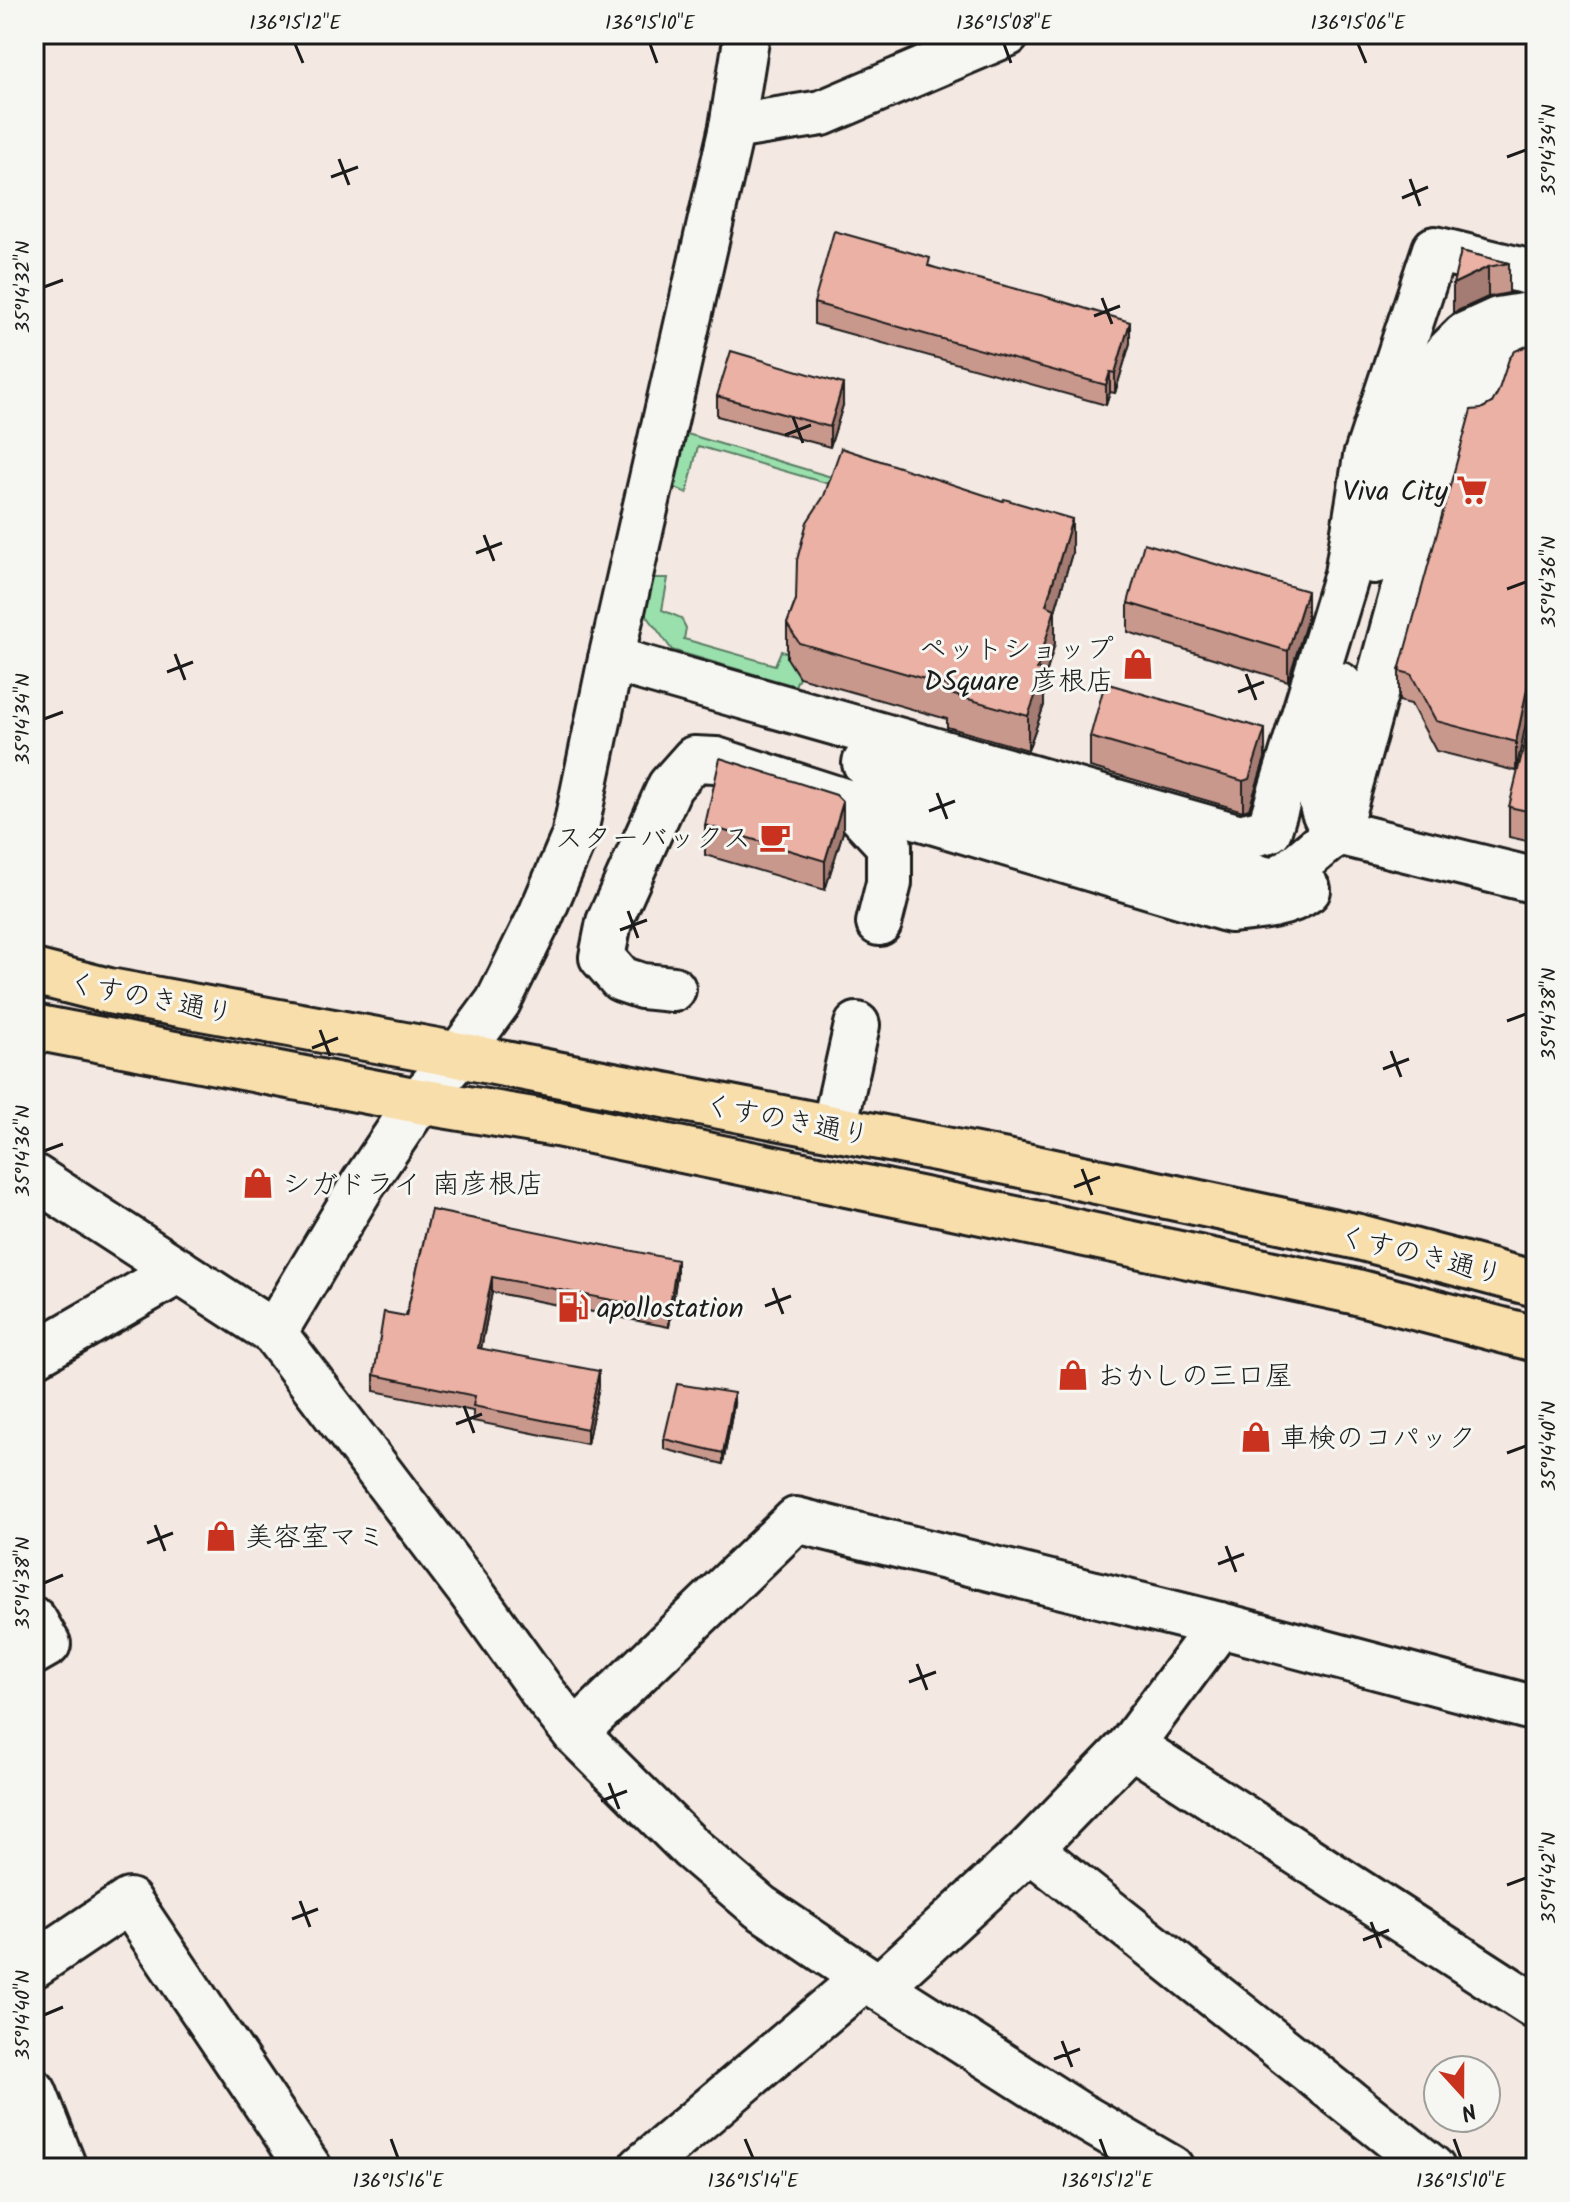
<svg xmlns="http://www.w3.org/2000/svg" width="1570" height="2202" font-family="Kalam,'Klee One',sans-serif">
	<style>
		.green { fill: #99e0ad; stroke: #5a7e64; stroke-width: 2 }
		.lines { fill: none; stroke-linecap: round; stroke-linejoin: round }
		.minor-casing { stroke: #1c1c1c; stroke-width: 50 }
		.major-casing { stroke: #1c1c1c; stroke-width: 50 }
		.minor { stroke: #f6f6f2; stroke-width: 44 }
		.major { stroke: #f8deab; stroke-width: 44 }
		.wall { fill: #c9988d; stroke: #1c1c1c; stroke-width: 2 }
		.shaded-wall { fill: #a47c73; stroke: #1c1c1c; stroke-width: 2 }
		.building { fill: #eab1a4; stroke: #1c1c1c; stroke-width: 2 }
		.ticks { fill: none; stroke: #1c1c1c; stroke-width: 3 }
		.labels { text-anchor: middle; stroke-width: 6; stroke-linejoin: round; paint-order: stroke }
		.poi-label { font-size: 28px; fill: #1c1c1c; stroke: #f6f6f2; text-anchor: start }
		.street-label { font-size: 28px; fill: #1c1c1c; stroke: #f6f6f2 }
		.neatline { fill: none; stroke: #1c1c1c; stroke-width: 3 }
		.ticks-label { font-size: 20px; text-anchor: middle; fill: #1c1c1c }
	</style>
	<rect width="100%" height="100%" fill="#f4e8e2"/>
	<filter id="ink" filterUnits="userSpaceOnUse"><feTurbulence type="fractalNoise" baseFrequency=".0125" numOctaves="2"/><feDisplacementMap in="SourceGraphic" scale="16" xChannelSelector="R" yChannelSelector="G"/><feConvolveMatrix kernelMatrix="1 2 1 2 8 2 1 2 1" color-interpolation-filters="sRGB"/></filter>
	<g filter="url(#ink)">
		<g class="green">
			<path d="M 684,433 L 838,479 L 836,486 L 698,446 L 687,493 L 671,486 Z"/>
			<path d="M 651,578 L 668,578 L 662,610 L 681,618 L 686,628 L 684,639 L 775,665 L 781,651 L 789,653 L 799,677 L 795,686 L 672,650 L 643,610 Z"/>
		</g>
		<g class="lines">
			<defs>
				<g id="minor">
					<path d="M 732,127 L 822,113 L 1007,34"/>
					<path d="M 1474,415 C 1486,373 1489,356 1536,346"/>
					<path d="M 1374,561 L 1421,386 L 1448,352 L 1465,335 L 1498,320 L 1523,316 L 1536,319"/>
					<path d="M 611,659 L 1240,837 L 1269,830 L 1347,574 L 1366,457 L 1435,249 L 1536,274"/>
					<path d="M 879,736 L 922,781 L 1271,881 L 1288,873 L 1337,832 L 1536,881"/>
					<path d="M 865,763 L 915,816 L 1230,910 C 1256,908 1287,906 1308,890"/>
					<path d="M 1341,818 L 1474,333"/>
					<path d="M 1337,832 C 1329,823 1322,811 1321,798 C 1319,767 1331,716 1340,685"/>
					<path d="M 673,989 L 642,986 L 621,979 L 602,957 L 609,922 L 670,786 L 694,759 L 716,760 L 850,803 L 889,845 L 889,883 L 879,923"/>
					<path d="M 834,1128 L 857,1025"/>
					<path d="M 34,1177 L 274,1333 L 470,1591 L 544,1694 L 575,1733 L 691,1848 L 760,1907 L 865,1978 L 1078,2114 L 1171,2168"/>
					<path d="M 274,1333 L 363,1184 L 419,1101 L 459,1055 L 498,1002 L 540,917 L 574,837 L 611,659 L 732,127 L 747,34"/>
					<path d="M 34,1355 L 179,1271"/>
					<path d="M 34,1620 L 48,1644 L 34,1652"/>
					<path d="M 1220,1625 L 1536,1709"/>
					<path d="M 575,1733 L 796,1520 L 1220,1625 L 1131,1745"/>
					<path d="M 1030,1849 L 1432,2168"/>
					<path d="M 34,1965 L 129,1901 L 309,2168"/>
					<path d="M 879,1987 L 1030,1849 L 1131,1745 L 1536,2007"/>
					<path d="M 34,2092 L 64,2168"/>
					<path d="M 641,2168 L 865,1978"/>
				</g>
				<g id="major">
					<path d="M 34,972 L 109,991 L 459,1055 L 1007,1162 L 1359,1237 L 1536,1284"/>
					<path d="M 34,1027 L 419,1101 L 557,1124 L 1001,1216 L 1353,1291 L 1536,1339"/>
				</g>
			</defs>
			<use href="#minor" class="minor-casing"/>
			<use href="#major" class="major-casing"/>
			<use href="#minor" class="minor"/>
			<use href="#major" class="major"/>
		</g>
		<g class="wall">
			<path d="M 1461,251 L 1509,263 L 1509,293 L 1488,297 L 1453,313 Z"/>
			<path d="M 930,266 L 1130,343 L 1115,393 L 1110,392 L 1106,405 L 814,324 L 814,303 Z"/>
			<path d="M 1536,342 L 1536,691 L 1533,690 L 1516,771 L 1436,751 L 1411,704 L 1399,701 L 1399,671 L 1481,409 L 1492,403 Z"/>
			<path d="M 717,396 L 843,405 L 830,447 L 717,416 Z"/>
			<path d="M 1072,553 L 1055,611 L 1055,643 L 1044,681 L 1044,705 L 1028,750 L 947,727 L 947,719 L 799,677 L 787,658 L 787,624 L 796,600 Z"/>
			<path d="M 1128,603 L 1307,620 L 1288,681 L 1128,632 Z"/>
			<path d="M 1090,737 L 1265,758 L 1249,809 L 1243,811 L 1090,767 Z"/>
			<path d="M 1536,740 L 1536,843 L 1509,837 L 1509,807 Z"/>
			<path d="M 705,825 L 843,832 L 825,890 L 705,855 Z"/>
			<path d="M 431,1210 L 677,1275 L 669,1327 L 492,1292 L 481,1349 L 599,1386 L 587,1444 L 473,1421 L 473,1411 L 374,1391 L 374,1375 L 406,1316 Z"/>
			<path d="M 734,1404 L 723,1464 L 664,1449 L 664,1439 Z"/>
		</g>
		<g class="shaded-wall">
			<path d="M 1488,267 L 1488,297 L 1453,313 L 1453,284 Z"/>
			<path d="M 1130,322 L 1130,343 L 1115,393 L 1115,373 Z"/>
			<path d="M 1110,372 L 1110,392 L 1106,405 L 1106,385 Z"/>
			<path d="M 843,384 L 843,405 L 830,447 L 830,427 Z"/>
			<path d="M 1072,519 L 1072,553 L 1055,611 L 1055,643 L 1044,681 L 1044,705 L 1028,750 L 1028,716 L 1037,669 L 1046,605 Z"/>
			<path d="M 1307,591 L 1307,620 L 1288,681 L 1288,651 Z"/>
			<path d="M 1533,660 L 1533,690 L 1516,771 L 1516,742 Z"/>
			<path d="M 1265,729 L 1265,758 L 1249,809 L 1243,811 L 1243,781 Z"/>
			<path d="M 843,802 L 843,832 L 825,890 L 825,861 Z"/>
			<path d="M 677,1260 L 677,1275 L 669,1327 L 669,1311 Z"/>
			<path d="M 492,1277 L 492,1292 L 478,1364 L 478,1348 Z"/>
			<path d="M 599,1371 L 599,1386 L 587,1444 L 587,1429 Z"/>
			<path d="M 734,1393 L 734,1404 L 723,1464 L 723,1453 Z"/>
		</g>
		<g class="building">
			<path d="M 834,231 L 930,258 L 928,266 L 1044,296 L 1130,322 L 1115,373 L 1110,372 L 1106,385 L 814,303 Z"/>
			<path d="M 1461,251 L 1509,263 L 1488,267 L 1453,284 Z"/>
			<path d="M 1536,342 L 1536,661 L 1533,660 L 1516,742 L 1436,721 L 1411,674 L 1399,671 L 1471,410 L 1481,409 L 1492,403 L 1498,392 L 1509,359 L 1515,351 Z"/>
			<path d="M 731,351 L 843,384 L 830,427 L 717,396 Z"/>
			<path d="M 841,448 L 1003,501 L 1004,499 L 1072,519 L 1046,605 L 1055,609 L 1037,669 L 1044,672 L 1028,716 L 947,693 L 949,686 L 799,643 L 787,624 L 796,600 L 797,560 L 807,522 L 824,496 Z"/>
			<path d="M 1144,543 L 1307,591 L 1288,651 L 1128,603 Z"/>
			<path d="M 1105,683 L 1265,729 L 1249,779 L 1243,781 L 1090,737 Z"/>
			<path d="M 1526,737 L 1536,740 L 1536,813 L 1509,807 Z"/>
			<path d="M 720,758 L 836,795 L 843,802 L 825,861 L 705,825 Z"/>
			<path d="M 431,1210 L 677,1260 L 669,1311 L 492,1277 L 478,1348 L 599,1371 L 587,1429 L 473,1406 L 475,1396 L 374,1375 L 384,1312 L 406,1316 Z"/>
			<path d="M 677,1384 L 734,1393 L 723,1453 L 664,1439 Z"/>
		</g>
	</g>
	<path class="ticks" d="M 295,44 L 303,63M 650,44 L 657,63M 1004,44 L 1011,63M 1358,44 L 1366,63M 1507,157 L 1526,150M 339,159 L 349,185M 331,177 L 358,167M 1410,179 L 1420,206M 1402,198 L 1428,187M 44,287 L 63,280M 1102,298 L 1112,324M 1094,316 L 1120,306M 793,417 L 803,443M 785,435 L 811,425M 484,535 L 494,561M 476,553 L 502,543M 1507,589 L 1526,582M 175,654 L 185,680M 167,672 L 193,662M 1246,674 L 1256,700M 1238,692 L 1264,682M 44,719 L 63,712M 937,793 L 947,819M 929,811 L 955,801M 628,911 L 638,938M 620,930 L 647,920M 1507,1021 L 1526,1014M 320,1030 L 330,1056M 312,1048 L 338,1038M 1391,1051 L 1401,1077M 1383,1069 L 1409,1059M 44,1151 L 63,1144M 1082,1169 L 1092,1195M 1074,1187 L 1100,1177M 773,1288 L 783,1314M 765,1306 L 791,1296M 464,1406 L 474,1433M 456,1424 L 482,1414M 1507,1453 L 1526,1446M 155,1525 L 165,1551M 147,1543 L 173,1533M 1226,1546 L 1236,1572M 1218,1564 L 1244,1554M 44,1583 L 63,1575M 917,1664 L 927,1690M 909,1682 L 936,1672M 609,1783 L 619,1809M 601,1801 L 627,1791M 1507,1885 L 1526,1878M 300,1901 L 310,1927M 292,1919 L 318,1909M 1371,1922 L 1381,1948M 1363,1940 L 1389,1930M 44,2015 L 63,2007M 1062,2041 L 1072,2067M 1054,2059 L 1080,2049M 391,2139 L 398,2158M 745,2139 L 753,2158M 1100,2139 L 1107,2158M 1454,2139 L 1461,2158"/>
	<defs>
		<symbol id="supermarket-bare" viewBox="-9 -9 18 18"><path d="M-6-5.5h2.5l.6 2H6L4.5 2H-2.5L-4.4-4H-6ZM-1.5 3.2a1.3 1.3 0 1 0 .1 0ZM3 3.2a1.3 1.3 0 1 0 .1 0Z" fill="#c8321e" stroke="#f6f6f2" stroke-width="2.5" paint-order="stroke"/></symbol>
		<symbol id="shop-bare" viewBox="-9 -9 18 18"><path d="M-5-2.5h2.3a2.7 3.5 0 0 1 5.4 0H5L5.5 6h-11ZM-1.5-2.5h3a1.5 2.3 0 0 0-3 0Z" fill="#c8321e" stroke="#f6f6f2" stroke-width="2.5" paint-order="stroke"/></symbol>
		<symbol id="cafe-bare" viewBox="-9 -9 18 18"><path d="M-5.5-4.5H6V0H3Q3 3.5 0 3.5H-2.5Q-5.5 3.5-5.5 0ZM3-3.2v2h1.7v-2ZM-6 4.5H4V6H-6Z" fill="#c8321e" stroke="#f6f6f2" stroke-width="2.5" paint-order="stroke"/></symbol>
		<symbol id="fuel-bare" viewBox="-9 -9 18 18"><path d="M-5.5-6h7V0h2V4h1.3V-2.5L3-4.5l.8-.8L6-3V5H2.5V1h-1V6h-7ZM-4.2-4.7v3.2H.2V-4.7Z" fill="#c8321e" stroke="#f6f6f2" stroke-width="2.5" paint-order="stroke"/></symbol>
	</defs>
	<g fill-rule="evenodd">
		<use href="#supermarket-bare" x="1450" y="468" width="44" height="44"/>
		<use href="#shop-bare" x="1116" y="642" width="44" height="44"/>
		<use href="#cafe-bare" x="753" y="815" width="44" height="44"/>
		<use href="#shop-bare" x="236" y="1161" width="44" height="44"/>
		<use href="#fuel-bare" x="551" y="1285" width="44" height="44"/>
		<use href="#shop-bare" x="1051" y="1353" width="44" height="44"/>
		<use href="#shop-bare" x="1234" y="1415" width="44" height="44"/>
		<use href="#shop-bare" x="199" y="1514" width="44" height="44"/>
	</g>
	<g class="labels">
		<g class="poi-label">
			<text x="1448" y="500" text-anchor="end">Viva City</text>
			<text x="1114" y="658" text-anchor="end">ペットショップ<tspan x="1114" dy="32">DSquare 彦根店</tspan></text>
			<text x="751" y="847" text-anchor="end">スターバックス</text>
			<text x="282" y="1193">シガドライ 南彦根店</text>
			<text x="597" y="1317">apollostation</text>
			<text x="1097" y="1385">おかしの三口屋</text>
			<text x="1280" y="1447">車検のコパック</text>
			<text x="245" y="1546">美容室マミ</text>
		</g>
		<g class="street-label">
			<text transform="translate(151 997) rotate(11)" y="10">くすのき通り</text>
			<text transform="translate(787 1119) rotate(11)" y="10">くすのき通り</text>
			<text transform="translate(1421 1254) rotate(14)" y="10">くすのき通り</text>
		</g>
	</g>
	<rect width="1570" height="2202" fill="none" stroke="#f6f6f2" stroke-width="88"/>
	<g transform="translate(1462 2094) rotate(159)"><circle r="38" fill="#f6f6f2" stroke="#9f9f9c" stroke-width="2"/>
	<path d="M0-6L14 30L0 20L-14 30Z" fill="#c8321e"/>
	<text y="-12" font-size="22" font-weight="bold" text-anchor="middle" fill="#1c1c1c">N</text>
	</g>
	<rect x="44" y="44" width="1482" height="2114" class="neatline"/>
	<g class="ticks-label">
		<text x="295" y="29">136°15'12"E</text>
		<text x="650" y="29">136°15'10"E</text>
		<text x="1004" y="29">136°15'08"E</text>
		<text x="1358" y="29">136°15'06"E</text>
		<text transform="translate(1548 150) rotate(-90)" y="7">35°14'34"N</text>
		<text transform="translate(22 287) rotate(-90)" y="7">35°14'32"N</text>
		<text transform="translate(1548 582) rotate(-90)" y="7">35°14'36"N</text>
		<text transform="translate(22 719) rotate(-90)" y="7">35°14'34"N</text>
		<text transform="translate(1548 1014) rotate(-90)" y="7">35°14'38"N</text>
		<text transform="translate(22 1151) rotate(-90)" y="7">35°14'36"N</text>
		<text transform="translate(1548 1446) rotate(-90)" y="7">35°14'40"N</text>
		<text transform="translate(22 1583) rotate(-90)" y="7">35°14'38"N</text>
		<text transform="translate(1548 1878) rotate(-90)" y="7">35°14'42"N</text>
		<text transform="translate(22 2015) rotate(-90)" y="7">35°14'40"N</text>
		<text x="398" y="2187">136°15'16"E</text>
		<text x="753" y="2187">136°15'14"E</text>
		<text x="1107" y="2187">136°15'12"E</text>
		<text x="1461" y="2187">136°15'10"E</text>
	</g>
</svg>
